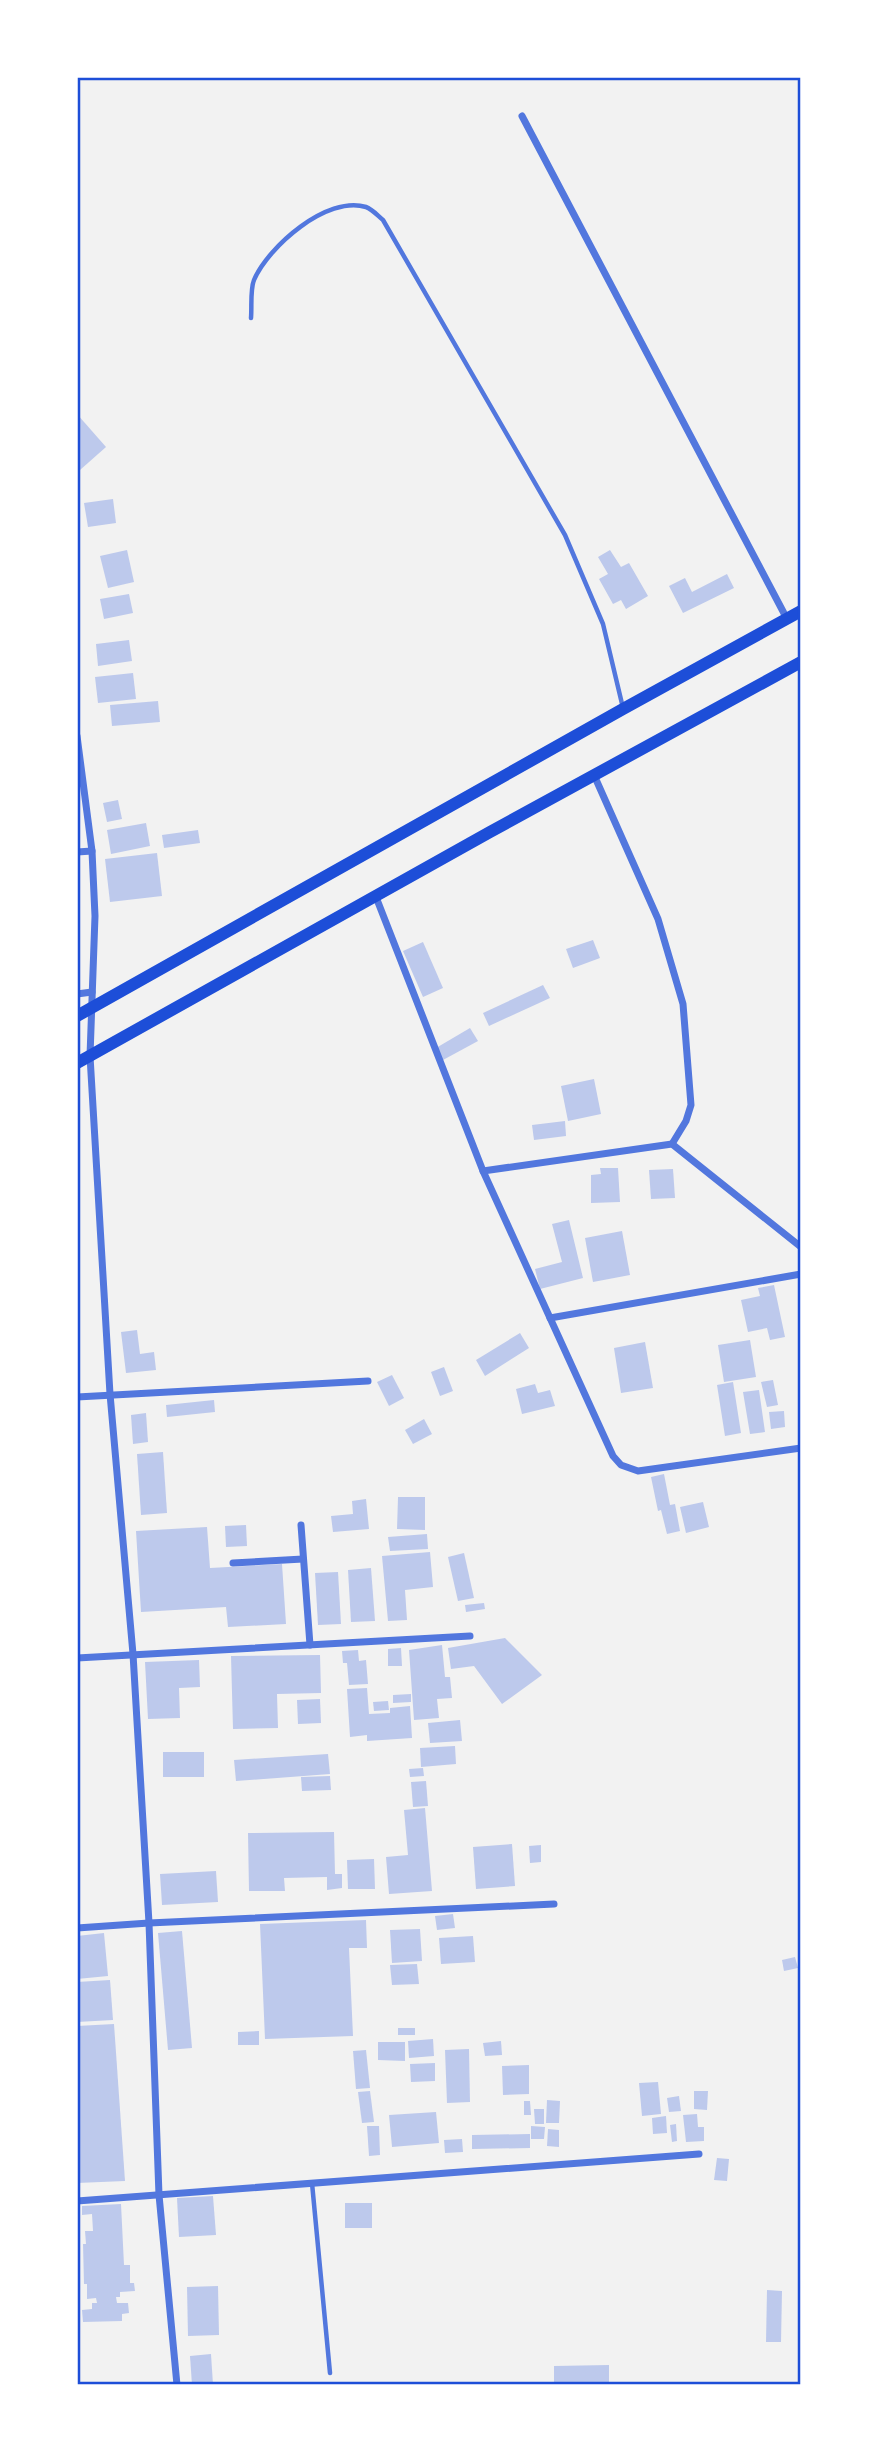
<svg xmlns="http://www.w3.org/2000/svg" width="878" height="2462" font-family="Karla,sans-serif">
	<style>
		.building { fill: #bdc9ec }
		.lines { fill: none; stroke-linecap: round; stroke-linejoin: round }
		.service { stroke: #5277de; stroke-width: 4.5 }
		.minor { stroke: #5277de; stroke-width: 7 }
		.secondary { stroke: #1d4ed8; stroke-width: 12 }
		.neatline { fill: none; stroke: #1d4ed8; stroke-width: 2.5 }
	</style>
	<rect width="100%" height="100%" fill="#f2f2f2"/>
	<g class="building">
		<path d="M 77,414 L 106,447 L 80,470 L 77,466 Z"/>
		<path d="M 113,499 L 116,523 L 88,527 L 84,503 Z"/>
		<path d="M 127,550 L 134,582 L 108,588 L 100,556 Z"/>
		<path d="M 610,550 L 621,567 L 629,563 L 648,596 L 626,609 L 621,600 L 613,604 L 599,579 L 608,574 L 598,557 Z"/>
		<path d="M 727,574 L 734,588 L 683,613 L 669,586 L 685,578 L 692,592 Z"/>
		<path d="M 129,594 L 133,613 L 104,619 L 100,599 Z"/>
		<path d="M 129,640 L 132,661 L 98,666 L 96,644 Z"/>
		<path d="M 133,673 L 136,699 L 98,703 L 95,677 Z"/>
		<path d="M 158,701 L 160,722 L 112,726 L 110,705 Z"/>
		<path d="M 118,800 L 122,819 L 107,822 L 103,803 Z"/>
		<path d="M 146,823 L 150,846 L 111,854 L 107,830 Z"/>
		<path d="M 198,830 L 200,843 L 164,848 L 162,835 Z"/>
		<path d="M 157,853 L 162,896 L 110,902 L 105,859 Z"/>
		<path d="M 593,940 L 600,958 L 573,968 L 566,949 Z"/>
		<path d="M 423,942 L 443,988 L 423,997 L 403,951 Z"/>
		<path d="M 543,985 L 550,998 L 489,1026 L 483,1013 Z"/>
		<path d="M 470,1028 L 478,1041 L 443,1060 L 436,1048 Z"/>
		<path d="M 594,1079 L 601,1114 L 568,1121 L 561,1086 Z"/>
		<path d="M 565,1121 L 566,1136 L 534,1140 L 532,1125 Z"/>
		<path d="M 600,1168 L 618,1168 L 620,1202 L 591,1203 L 591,1175 L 601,1174 Z"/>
		<path d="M 673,1169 L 675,1198 L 651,1199 L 649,1170 Z"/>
		<path d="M 569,1220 L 583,1278 L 540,1289 L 535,1269 L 562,1262 L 552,1224 Z"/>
		<path d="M 622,1231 L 630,1275 L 593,1282 L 585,1238 Z"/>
		<path d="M 774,1285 L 785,1337 L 770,1340 L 767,1328 L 748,1332 L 741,1300 L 760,1296 L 758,1288 Z"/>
		<path d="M 137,1330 L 140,1354 L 154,1352 L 156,1370 L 126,1373 L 121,1332 Z"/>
		<path d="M 520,1333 L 529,1348 L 485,1376 L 476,1360 Z"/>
		<path d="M 750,1340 L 756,1377 L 724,1382 L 718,1345 Z"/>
		<path d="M 645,1342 L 653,1388 L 621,1393 L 614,1348 Z"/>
		<path d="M 444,1367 L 453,1391 L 440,1396 L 431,1372 Z"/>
		<path d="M 392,1375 L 404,1398 L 389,1406 L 377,1382 Z"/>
		<path d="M 773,1380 L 778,1405 L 767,1407 L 761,1382 Z"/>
		<path d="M 733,1382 L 741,1433 L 725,1436 L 717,1385 Z"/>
		<path d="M 535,1384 L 538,1393 L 550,1390 L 555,1406 L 522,1414 L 516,1389 Z"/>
		<path d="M 759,1390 L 765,1432 L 750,1434 L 743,1392 Z"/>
		<path d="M 214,1400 L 215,1412 L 167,1417 L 166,1405 Z"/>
		<path d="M 784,1411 L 785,1427 L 771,1429 L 769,1412 Z"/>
		<path d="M 146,1413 L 148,1442 L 133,1444 L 131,1415 Z"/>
		<path d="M 424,1419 L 432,1434 L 413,1444 L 405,1430 Z"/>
		<path d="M 163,1452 L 167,1513 L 141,1515 L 137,1454 Z"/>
		<path d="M 664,1474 L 670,1505 L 675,1504 L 680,1531 L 667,1534 L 661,1510 L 658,1511 L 651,1477 Z"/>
		<path d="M 398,1497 L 425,1497 L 425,1530 L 397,1529 Z"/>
		<path d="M 366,1499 L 369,1529 L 333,1532 L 331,1516 L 353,1514 L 352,1501 Z"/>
		<path d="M 703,1502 L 709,1527 L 686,1533 L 680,1507 Z"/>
		<path d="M 246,1525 L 247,1546 L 226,1547 L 225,1526 Z"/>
		<path d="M 207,1527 L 210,1568 L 282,1564 L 286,1624 L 228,1627 L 226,1607 L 141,1612 L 136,1531 Z"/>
		<path d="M 427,1534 L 428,1549 L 390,1551 L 388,1537 Z"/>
		<path d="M 430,1552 L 433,1587 L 405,1590 L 407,1620 L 388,1621 L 382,1556 Z"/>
		<path d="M 464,1553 L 474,1598 L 458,1601 L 448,1557 Z"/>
		<path d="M 371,1568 L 375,1621 L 351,1622 L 348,1570 Z"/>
		<path d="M 338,1572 L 341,1624 L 318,1625 L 315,1573 Z"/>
		<path d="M 484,1603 L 485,1609 L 466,1612 L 465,1605 Z"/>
		<path d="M 505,1638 L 542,1675 L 502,1704 L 474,1666 L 451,1669 L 448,1648 Z"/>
		<path d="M 442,1645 L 445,1677 L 450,1677 L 452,1698 L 437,1699 L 439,1718 L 414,1720 L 409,1650 Z"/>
		<path d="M 401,1648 L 402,1666 L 388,1666 L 388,1649 Z"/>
		<path d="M 358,1650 L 359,1661 L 366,1660 L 368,1684 L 349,1685 L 347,1663 L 343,1663 L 342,1651 Z"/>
		<path d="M 320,1655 L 321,1693 L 277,1694 L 278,1728 L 233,1729 L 231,1656 Z"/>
		<path d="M 199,1660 L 200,1687 L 179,1688 L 180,1718 L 148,1719 L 145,1662 Z"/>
		<path d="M 367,1688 L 369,1714 L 390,1713 L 390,1708 L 410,1706 L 412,1738 L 367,1741 L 367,1735 L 350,1737 L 347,1689 Z"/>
		<path d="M 411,1694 L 411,1702 L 393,1703 L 393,1695 Z"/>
		<path d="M 320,1699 L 321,1723 L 298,1724 L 297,1700 Z"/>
		<path d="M 388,1701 L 389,1710 L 374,1711 L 373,1702 Z"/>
		<path d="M 460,1720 L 462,1741 L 430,1743 L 428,1723 Z"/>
		<path d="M 455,1746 L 456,1764 L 421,1767 L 420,1748 Z"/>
		<rect x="163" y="1752" width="41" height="25"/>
		<path d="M 328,1754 L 330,1774 L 236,1781 L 234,1760 Z"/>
		<path d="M 423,1768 L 424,1776 L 410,1777 L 409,1769 Z"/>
		<path d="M 330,1776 L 331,1790 L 302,1791 L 301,1777 Z"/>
		<path d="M 426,1781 L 428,1806 L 413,1807 L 411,1782 Z"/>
		<path d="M 425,1808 L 432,1891 L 389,1894 L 386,1857 L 408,1855 L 404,1810 Z"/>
		<path d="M 334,1832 L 335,1874 L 342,1874 L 342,1888 L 327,1890 L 327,1877 L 284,1878 L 285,1891 L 249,1891 L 248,1833 Z"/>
		<path d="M 512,1844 L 515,1886 L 476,1889 L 473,1847 Z"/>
		<path d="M 541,1845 L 541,1862 L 530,1863 L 529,1846 Z"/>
		<path d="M 374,1859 L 375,1889 L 348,1889 L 347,1860 Z"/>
		<path d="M 216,1871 L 218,1902 L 162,1905 L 160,1874 Z"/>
		<path d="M 453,1914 L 455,1928 L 437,1930 L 435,1916 Z"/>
		<path d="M 366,1920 L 367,1948 L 349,1948 L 353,2036 L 265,2039 L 260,1924 Z"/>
		<path d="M 420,1929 L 422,1961 L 392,1963 L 390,1930 Z"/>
		<path d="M 182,1931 L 192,2048 L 168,2050 L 158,1933 Z"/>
		<path d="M 104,1933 L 108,1976 L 77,1979 L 77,1936 Z"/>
		<path d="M 473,1936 L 475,1962 L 441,1964 L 439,1938 Z"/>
		<path d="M 795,1957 L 798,1968 L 784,1971 L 782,1960 Z"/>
		<path d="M 417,1964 L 419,1984 L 392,1985 L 390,1965 Z"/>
		<path d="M 110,1980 L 113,2020 L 77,2022 L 77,1982 Z"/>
		<path d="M 114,2024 L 125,2181 L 77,2183 L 77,2026 Z"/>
		<rect x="398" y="2028" width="17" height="7"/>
		<path d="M 259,2031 L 259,2045 L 238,2045 L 238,2032 Z"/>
		<path d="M 433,2039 L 434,2056 L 409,2058 L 408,2041 Z"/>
		<path d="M 501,2041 L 502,2055 L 485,2056 L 483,2043 Z"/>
		<path d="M 378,2042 L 405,2042 L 405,2061 L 378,2060 Z"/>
		<path d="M 469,2049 L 470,2102 L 447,2103 L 445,2050 Z"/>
		<path d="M 366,2050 L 370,2088 L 356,2089 L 353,2051 Z"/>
		<path d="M 435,2063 L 435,2081 L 411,2082 L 410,2064 Z"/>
		<path d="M 529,2065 L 529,2094 L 503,2095 L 502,2066 Z"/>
		<path d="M 658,2082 L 661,2114 L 642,2116 L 639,2083 Z"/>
		<path d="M 370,2091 L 374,2122 L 362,2123 L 358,2092 Z"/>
		<path d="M 694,2091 L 708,2091 L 707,2110 L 694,2109 Z"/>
		<path d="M 679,2096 L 681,2111 L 669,2112 L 667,2098 Z"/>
		<path d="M 547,2100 L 560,2101 L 559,2123 L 546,2123 Z"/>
		<path d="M 524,2101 L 530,2101 L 531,2115 L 524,2115 Z"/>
		<path d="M 534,2109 L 544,2109 L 544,2124 L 535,2124 Z"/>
		<path d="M 436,2112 L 439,2143 L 392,2147 L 389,2115 Z"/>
		<path d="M 697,2114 L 698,2127 L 704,2127 L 704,2141 L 686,2142 L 683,2115 Z"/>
		<path d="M 666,2116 L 667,2133 L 653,2134 L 652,2118 Z"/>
		<path d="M 676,2124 L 677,2141 L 672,2142 L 670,2125 Z"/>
		<path d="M 367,2126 L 379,2126 L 380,2155 L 369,2156 Z"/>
		<path d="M 531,2126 L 545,2127 L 544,2139 L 531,2139 Z"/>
		<path d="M 548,2129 L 559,2130 L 559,2147 L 547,2146 Z"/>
		<path d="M 530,2134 L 530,2148 L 472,2149 L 472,2135 Z"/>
		<path d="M 462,2139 L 463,2152 L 445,2153 L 444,2140 Z"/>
		<path d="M 717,2158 L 729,2159 L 727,2181 L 714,2180 Z"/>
		<path d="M 213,2196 L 216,2235 L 179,2237 L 177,2198 Z"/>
		<rect x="345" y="2203" width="27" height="25"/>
		<path d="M 121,2204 L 124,2265 L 130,2265 L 130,2283 L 134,2283 L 135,2291 L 120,2292 L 120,2297 L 116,2297 L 117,2303 L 128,2303 L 129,2313 L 122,2314 L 122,2321 L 83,2322 L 82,2310 L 92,2309 L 92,2303 L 97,2303 L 96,2298 L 87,2299 L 87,2284 L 84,2284 L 83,2244 L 86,2244 L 85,2231 L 93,2231 L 92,2214 L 82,2215 L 82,2206 Z"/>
		<path d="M 218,2286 L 219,2335 L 188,2336 L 187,2287 Z"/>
		<path d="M 767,2290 L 782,2291 L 781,2342 L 766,2342 Z"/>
		<path d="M 211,2354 L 213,2385 L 192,2385 L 190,2356 Z"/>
		<path d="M 609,2365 L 609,2385 L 554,2385 L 554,2366 Z"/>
	</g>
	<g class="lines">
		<g class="service">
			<path d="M 251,318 C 252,306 250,290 254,280 C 268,247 327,195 366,207 C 372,209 378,216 383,220 L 565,535 L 603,624 L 623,708"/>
			<path d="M 312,2183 L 330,2373"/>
		</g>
		<g class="minor">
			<path d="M 522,116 L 787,619"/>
			<path d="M 77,736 L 92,851 L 95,916 L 90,1056 L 110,1394 L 133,1654 L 149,1923 L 159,2195 L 177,2385"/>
			<path d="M 594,775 L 658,919 L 683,1004 L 691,1105 L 686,1121 L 672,1144"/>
			<path d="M 77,852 L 92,851"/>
			<path d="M 376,897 L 483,1171 L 613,1456 L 621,1465 L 638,1471 L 801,1448"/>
			<path d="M 77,994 L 92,992"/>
			<path d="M 483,1171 L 672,1144 L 801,1247"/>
			<path d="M 550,1318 L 801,1274"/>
			<path d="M 77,1397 L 368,1381"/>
			<path d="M 301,1525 L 310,1645"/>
			<path d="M 233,1563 L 303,1559"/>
			<path d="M 77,1658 L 470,1636"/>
			<path d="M 77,1928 L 149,1923 L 554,1904"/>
			<path d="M 77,2201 L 699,2154"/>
		</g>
		<g class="secondary">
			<path d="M 77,1016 L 623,709 L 801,611"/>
			<path d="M 77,1063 L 490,832 L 801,662"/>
		</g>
	</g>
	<rect width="878" height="2462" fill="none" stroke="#ffffff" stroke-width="158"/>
	<rect x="79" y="79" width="720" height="2304" class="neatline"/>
</svg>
